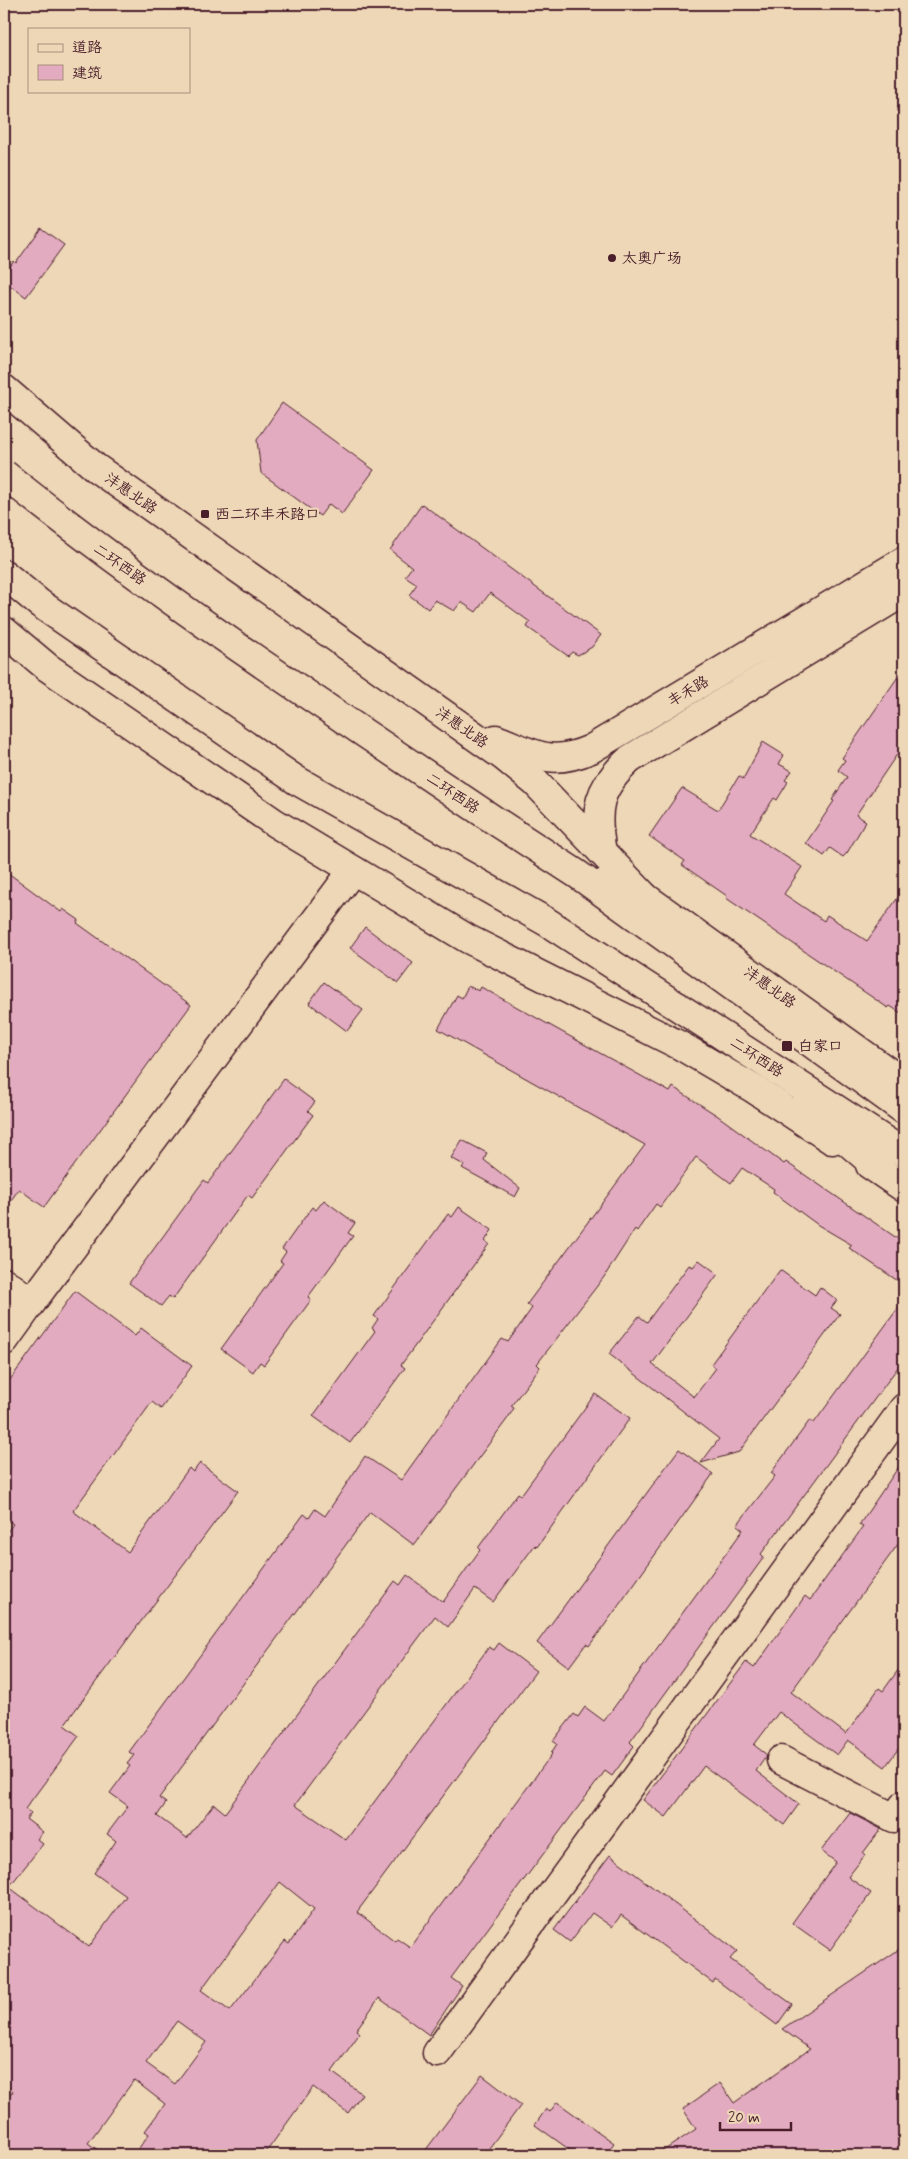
<svg xmlns="http://www.w3.org/2000/svg" width="908" height="2159" font-family="Mynerve,'LXGW WenKai TC',sans-serif">
	<style>
		.building { fill: #e2abbf; stroke: #4a1f2b; fill-rule: evenodd }
		.lines { fill: none; stroke-linecap: round; stroke-linejoin: round }
		.street-casing { stroke: #4a1f2b; stroke-width: 31 }
		.secondary-casing { stroke: #4a1f2b; stroke-width: 31 }
		.highway-casing { stroke: #4a1f2b; stroke-width: 31 }
		.street { stroke: #eed7b7; stroke-width: 28 }
		.secondary { stroke: #eed7b7; stroke-width: 28 }
		.highway { stroke: #eed7b7; stroke-width: 28 }
		.highway-bridge-casing { stroke: #4a1f2b; stroke-width: 31; stroke-linecap: butt }
		.highway-bridge { stroke: #eed7b7; stroke-width: 28 }
		.poi-dot { fill: #4a1f2b; stroke: #eed7b7; stroke-width: 2 }
		.labels { text-anchor: middle; stroke-width: 4.5; stroke-linejoin: round; paint-order: stroke }
		.poi-label { font-size: 15px; fill: #4a1f2b; stroke: #eed7b7; text-anchor: start }
		.street-label { font-size: 15px; fill: #4a1f2b; stroke: #eed7b7 }
	</style>
	<rect width="100%" height="100%" fill="#eed7b7"/>
	<filter id="ink" filterUnits="userSpaceOnUse"><feTurbulence type="fractalNoise" baseFrequency=".02" numOctaves="2"/><feDisplacementMap in="SourceGraphic" scale="10" xChannelSelector="R" yChannelSelector="G"/><feConvolveMatrix kernelMatrix="1 2 1 2 8 2 1 2 1" color-interpolation-filters="sRGB"/></filter>
	<g filter="url(#ink)">
		<g class="building">
			<path d="M 41,228 L 64,245 L 26,297 L 4,281 L 4,275 L 14,261 L 16,263 Z"/>
			<path d="M 282,403 L 374,470 L 342,514 L 329,504 L 320,516 L 261,473 L 257,440 Z"/>
			<path d="M 422,504 L 601,635 L 592,647 L 578,655 L 572,652 L 568,656 L 527,627 L 530,622 L 490,593 L 476,612 L 461,602 L 454,611 L 435,600 L 428,609 L 409,595 L 417,584 L 405,576 L 412,567 L 390,550 Z"/>
			<path d="M 904,668 L 904,744 L 856,815 L 866,821 L 847,853 L 843,857 L 830,848 L 824,856 L 806,843 L 834,801 L 832,800 L 847,777 L 838,770 L 845,760 L 842,758 Z"/>
			<path d="M 763,742 L 784,755 L 779,764 L 792,771 L 785,780 L 788,782 L 777,800 L 774,798 L 750,834 L 802,867 L 784,894 L 824,921 L 827,915 L 867,941 L 904,889 L 904,1015 L 890,1006 L 888,1008 L 726,898 L 727,896 L 682,865 L 685,861 L 649,836 L 682,788 L 718,810 L 739,776 L 743,779 Z"/>
			<path d="M 4,870 L 61,912 L 63,909 L 79,920 L 77,923 L 191,1005 L 44,1207 L 19,1189 L 4,1210 Z"/>
			<path d="M 365,927 L 413,963 L 398,983 L 350,948 Z"/>
			<path d="M 324,982 L 363,1010 L 347,1031 L 309,1003 Z"/>
			<path d="M 468,986 L 479,991 L 481,987 L 670,1092 L 673,1087 L 718,1116 L 784,1164 L 786,1162 L 904,1243 L 904,1285 L 849,1248 L 852,1245 L 818,1225 L 773,1192 L 774,1189 L 742,1168 L 731,1183 L 696,1157 L 660,1207 L 656,1204 L 637,1231 L 635,1229 L 604,1277 L 537,1364 L 540,1367 L 511,1406 L 514,1408 L 508,1418 L 414,1545 L 370,1512 L 159,1798 L 166,1803 L 157,1816 L 187,1838 L 214,1804 L 225,1813 L 395,1581 L 400,1585 L 407,1575 L 443,1602 L 480,1550 L 478,1548 L 518,1493 L 521,1495 L 595,1394 L 630,1418 L 537,1547 L 535,1545 L 493,1602 L 475,1589 L 448,1627 L 435,1616 L 295,1805 L 346,1840 L 489,1647 L 494,1650 L 499,1643 L 536,1671 L 357,1912 L 395,1941 L 397,1938 L 410,1947 L 552,1754 L 551,1753 L 557,1744 L 553,1741 L 574,1714 L 578,1717 L 585,1707 L 604,1721 L 743,1530 L 737,1525 L 775,1476 L 771,1473 L 810,1420 L 814,1423 L 904,1300 L 904,1359 L 761,1554 L 764,1557 L 630,1742 L 634,1746 L 612,1776 L 605,1771 L 451,1978 L 462,1986 L 429,2035 L 379,1998 L 356,2030 L 360,2033 L 332,2072 L 362,2094 L 348,2113 L 313,2087 L 264,2155 L 134,2155 L 149,2134 L 145,2131 L 165,2104 L 134,2080 L 88,2143 L 105,2155 L 4,2155 L 4,2104 L 13,2091 L 4,2084 L 4,1536 L 13,1524 L 4,1518 L 4,1388 L 75,1291 L 135,1336 L 141,1328 L 192,1366 L 161,1409 L 152,1402 L 73,1511 L 128,1552 L 189,1468 L 193,1472 L 200,1463 L 238,1491 L 64,1725 L 79,1736 L 25,1809 L 31,1813 L 26,1819 L 43,1832 L 37,1839 L 43,1844 L 9,1887 L 89,1947 L 126,1896 L 94,1873 L 116,1841 L 107,1834 L 128,1806 L 110,1793 L 130,1766 L 127,1764 L 134,1755 L 129,1752 L 304,1514 L 309,1518 L 315,1509 L 325,1516 L 365,1456 L 401,1480 L 502,1339 L 508,1342 L 532,1308 L 527,1304 L 645,1145 L 438,1029 L 457,995 L 462,998 ZM 280,1882 L 314,1909 L 289,1944 L 285,1941 L 230,2011 L 201,1990 ZM 177,2021 L 206,2042 L 175,2084 L 146,2063 Z"/>
			<path d="M 284,1079 L 315,1102 L 308,1111 L 313,1115 L 252,1198 L 248,1195 L 173,1299 L 169,1296 L 161,1306 L 129,1283 L 204,1180 L 208,1183 Z"/>
			<path d="M 462,1140 L 487,1153 L 484,1160 L 520,1188 L 515,1197 L 462,1168 L 464,1165 L 451,1158 Z"/>
			<path d="M 324,1200 L 355,1223 L 348,1233 L 353,1236 L 308,1297 L 311,1300 L 264,1365 L 260,1362 L 253,1372 L 221,1349 L 283,1263 L 280,1261 L 286,1252 L 282,1249 L 312,1207 L 316,1210 Z"/>
			<path d="M 459,1207 L 492,1230 L 485,1241 L 489,1244 L 401,1365 L 405,1368 L 350,1443 L 313,1416 L 375,1331 L 372,1328 L 378,1319 L 374,1316 L 448,1214 L 452,1217 Z"/>
			<path d="M 699,1260 L 718,1274 L 652,1364 L 694,1397 L 716,1368 L 711,1364 L 780,1270 L 815,1295 L 820,1287 L 837,1300 L 831,1308 L 840,1314 L 739,1452 L 701,1463 L 719,1439 L 609,1354 L 639,1316 L 647,1322 L 689,1265 L 693,1267 Z"/>
			<path d="M 679,1449 L 713,1474 L 604,1626 L 589,1646 L 586,1644 L 569,1667 L 537,1643 Z"/>
			<path d="M 904,1459 L 904,1536 L 791,1692 L 846,1734 L 879,1688 L 883,1691 L 904,1662 L 904,1741 L 885,1767 L 848,1740 L 837,1755 L 779,1712 L 754,1745 L 767,1755 L 756,1771 L 799,1804 L 784,1825 L 704,1766 L 666,1817 L 643,1800 L 746,1662 L 754,1668 L 805,1596 L 810,1600 L 863,1527 L 859,1525 Z"/>
			<path d="M 850,1813 L 881,1829 L 863,1853 L 865,1855 L 848,1877 L 871,1893 L 830,1950 L 792,1923 L 836,1862 L 821,1851 Z"/>
			<path d="M 610,1855 L 737,1951 L 730,1959 L 792,2004 L 777,2025 L 715,1979 L 713,1983 L 621,1915 L 612,1927 L 592,1913 L 570,1942 L 554,1930 Z"/>
			<path d="M 904,1946 L 904,2155 L 657,2155 L 696,2129 L 683,2109 L 720,2083 L 734,2103 L 810,2049 L 782,2029 Z"/>
			<path d="M 482,2075 L 521,2105 L 484,2155 L 422,2155 Z"/>
			<path d="M 557,2102 L 614,2143 L 605,2155 L 577,2155 L 535,2125 L 546,2109 L 550,2112 Z"/>
		</g>
		<g class="lines">
			<defs>
				<g id="street">
					<path d="M 4,1282 L 32,1302 L 353,870"/>
					<path d="M 4,1341 L 32,1302"/>
					<path d="M 781,1760 L 894,1818 L 904,1805"/>
					<path d="M 437,2053 L 904,1408"/>
				</g>
				<g id="secondary">
					<path d="M 4,389 L 96,468 L 503,756 L 536,783 L 645,897 L 904,1083"/>
					<path d="M 4,631 L 47,667 L 275,823 L 468,939 L 681,1046 L 754,1089 L 832,1140"/>
					<path d="M 496,739 C 535,754 550,767 591,749 L 904,561"/>
					<path d="M 602,852 C 594,809 597,789 630,759 L 904,592"/>
					<path d="M 870,1165 L 904,1188"/>
				</g>
				<g id="highway">
					<path d="M 4,574 L 39,603 L 296,780 L 547,922 L 904,1153"/>
					<path d="M 500,824 L 577,874 L 904,1110"/>
					<path d="M 604,883 L 645,897"/>
					<path d="M 806,1106 L 890,1178"/>
				</g>
			</defs>
			<use href="#street" class="street-casing"/>
			<use href="#secondary" class="secondary-casing"/>
			<use href="#highway" class="highway-casing"/>
			<use href="#street" class="street"/>
			<use href="#secondary" class="secondary"/>
			<use href="#highway" class="highway"/>
			<defs>
				<path id="highway-bridge" d="M 4,474 C 162,601 332,711 500,824"/>
			</defs>
			<use href="#highway-bridge" class="highway-bridge-casing"/>
			<use href="#highway-bridge" class="highway-bridge"/>
		</g>
	</g>
	<g class="poi-dot">
		<circle cx="612" cy="258" r="5"/>
		<rect x="200" y="509" width="10" height="10" rx="2.5"/>
		<rect x="781" y="1040" width="12" height="12" rx="2.5"/>
	</g>
	<g class="labels">
		<g class="poi-label">
			<text x="622" y="263">太奥广场</text>
			<text x="215" y="519">西二环丰禾路口</text>
			<text x="798" y="1051">白家口</text>
		</g>
		<g class="street-label">
			<text transform="translate(131 493) rotate(35)" y="5">沣惠北路</text>
			<text transform="translate(120 564) rotate(35)" y="5">二环西路</text>
			<text transform="translate(688 691) rotate(-31)" y="5">丰禾路</text>
			<text transform="translate(462 727) rotate(35)" y="5">沣惠北路</text>
			<text transform="translate(453 793) rotate(34)" y="5">二环西路</text>
			<text transform="translate(770 987) rotate(36)" y="5">沣惠北路</text>
			<text transform="translate(757 1057) rotate(33)" y="5">二环西路</text>
		</g>
	</g>
	<rect width="908" height="2159" fill="none" stroke="#eed7b7" stroke-width="20"/>
	<rect x="10" y="10" width="888" height="2139" fill="none" stroke="#4a1f2b" stroke-width="2" filter="url(#ink)"/>
	<rect x="28" y="28" width="162" height="65" fill="#eed7b7" stroke="#ac8d7f"/>
	<rect x="38" y="44" width="25" height="8" fill="#eed7b7" stroke="#ac8d7f"/>
	<text x="72" y="52" font-size="15" fill="#4a1f2b">道路</text>
	<rect x="38" y="65" width="25" height="15" fill="#e2abbf" stroke="#ac8d7f"/>
	<text x="72" y="78" font-size="15" fill="#4a1f2b">建筑</text>
	<path d="M720 2122v8h71v-8" fill="none" stroke="#4a1f2b" stroke-width="2.5"/>
	<text x="728" y="2122" font-size="15" fill="#4a1f2b" stroke="#eed7b7" stroke-width="4" paint-order="stroke">20 m</text>
</svg>
